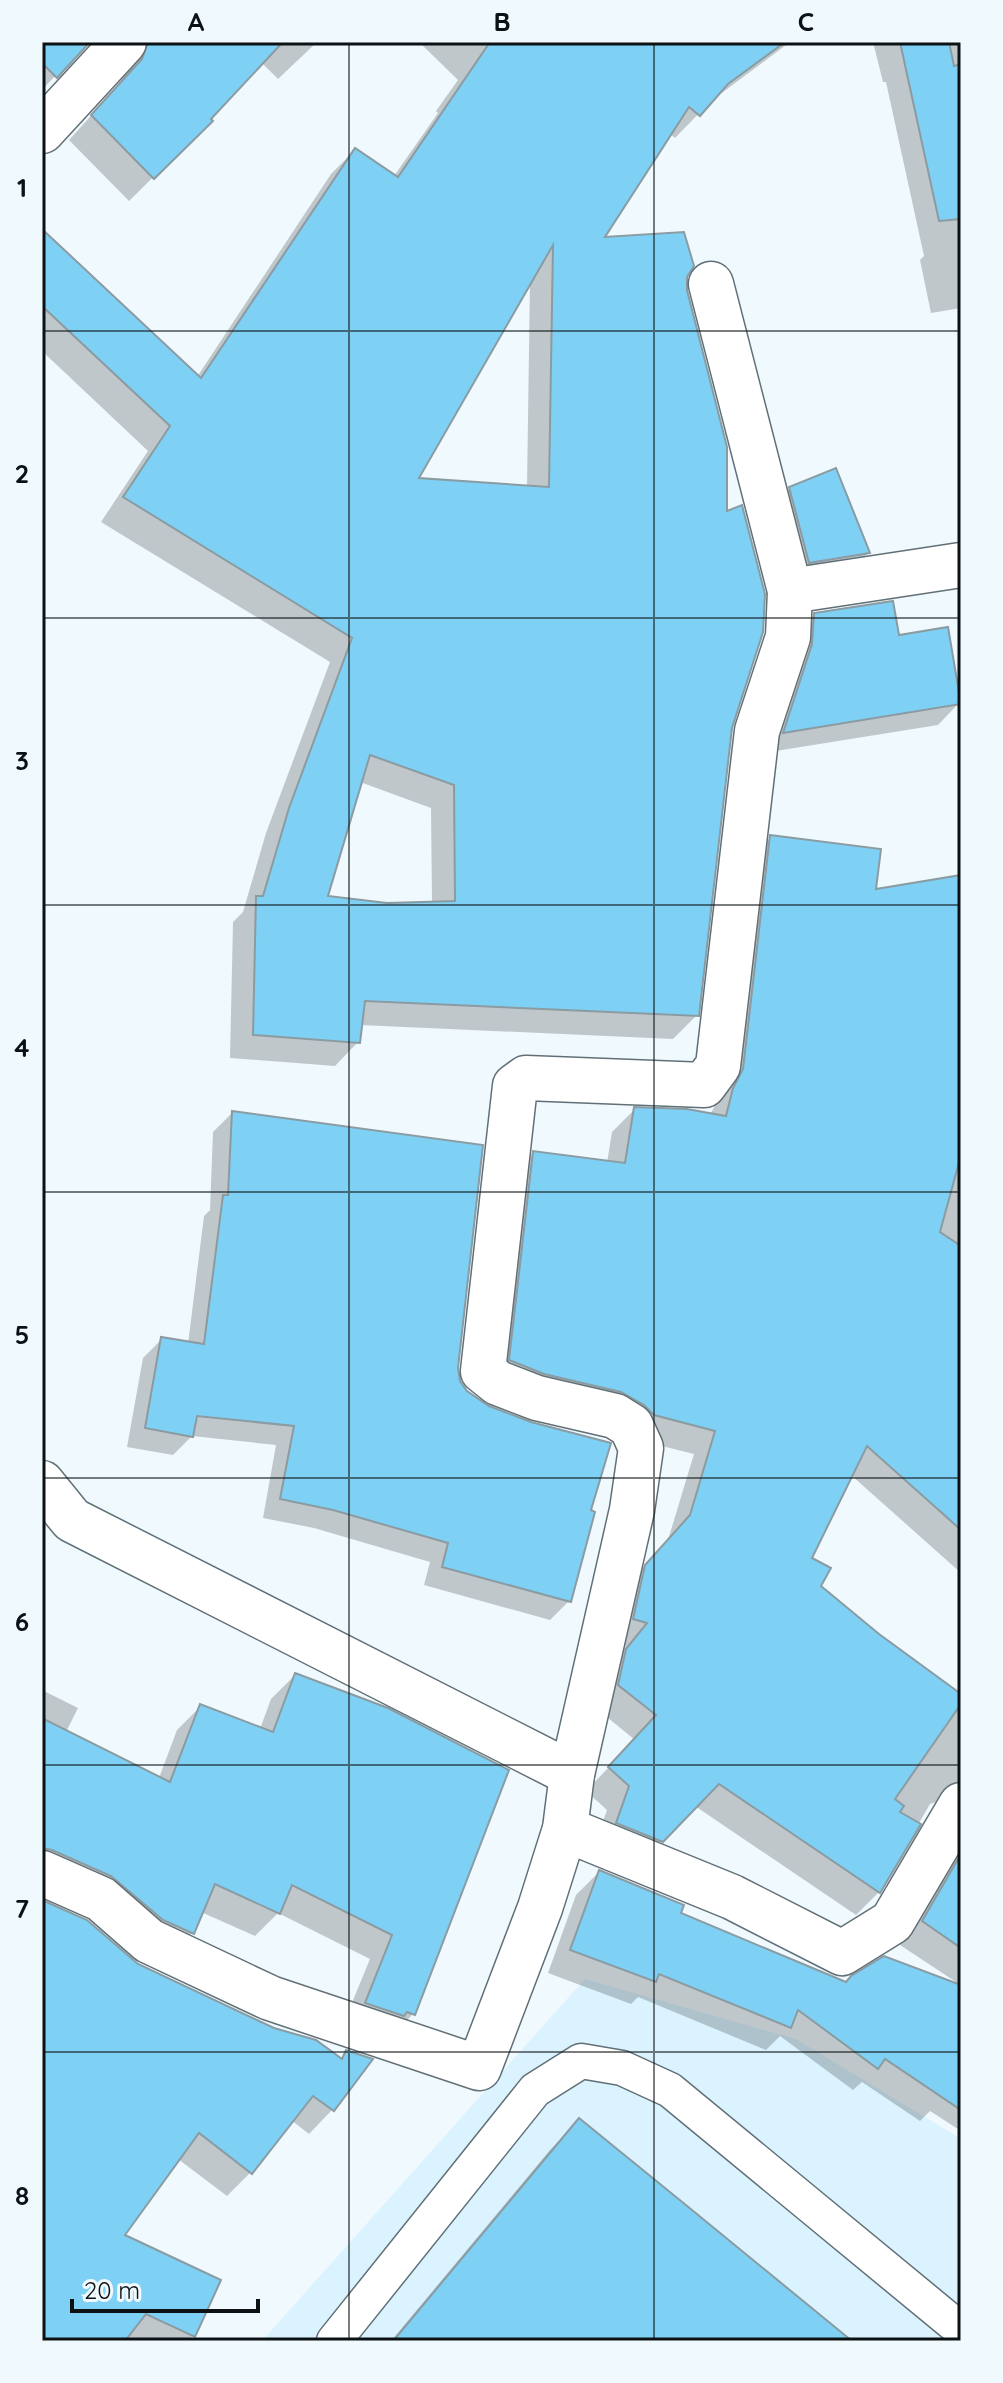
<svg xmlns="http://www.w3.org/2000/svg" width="1003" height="2383" font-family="Quicksand,sans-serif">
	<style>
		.built { fill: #daf3ff }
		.shadow { fill: #0003; fill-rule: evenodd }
		.building { fill: #7ed1f4; stroke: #8b9ba2; stroke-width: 2; fill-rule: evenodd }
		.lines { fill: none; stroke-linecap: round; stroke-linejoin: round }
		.service-casing { stroke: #617077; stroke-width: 37 }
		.minor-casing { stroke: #617077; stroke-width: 47 }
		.service { stroke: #fff; stroke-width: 34 }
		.minor { stroke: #fff; stroke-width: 44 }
		.grid { fill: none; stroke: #0c1214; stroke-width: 2; stroke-opacity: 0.55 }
		.neatline { fill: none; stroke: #0c1214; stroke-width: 3 }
		.grid-label { font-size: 26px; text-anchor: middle; font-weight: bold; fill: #0c1214 }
	</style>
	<rect width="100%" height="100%" fill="#eff9fe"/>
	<path class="built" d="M 585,1979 L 796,2039 L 961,2139 L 961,2341 L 262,2341 Z"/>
	<g class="shadow">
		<path d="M 42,42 L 87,42 L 42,90 Z"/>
		<path d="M 152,42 L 317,42 L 278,79 L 261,62 L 208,119 L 210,121 L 129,201 L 69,140 L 119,85 L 125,72 Z"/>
		<path d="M 790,42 L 711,101 L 675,138 L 670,134 L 601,239 L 685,276 L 730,728 L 697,1015 L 673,1039 L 360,1025 L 358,1042 L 335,1066 L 230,1058 L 233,922 L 243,912 L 266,833 L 330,662 L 101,522 L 148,451 L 42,351 L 42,231 L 197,377 L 331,174 L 355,150 L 394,176 L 438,113 L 436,111 L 458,80 L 419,42 ZM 530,281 L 527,487 L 416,480 ZM 360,782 L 431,808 L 432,903 L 387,905 L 325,898 Z"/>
		<path d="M 873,42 L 961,42 L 961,308 L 931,313 L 920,260 L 924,256 L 886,82 L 883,82 Z"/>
		<path d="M 790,488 L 868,553 L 857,564 L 798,573 L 779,500 Z"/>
		<path d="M 815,614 L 897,637 L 959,703 L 938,725 L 763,753 L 793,636 Z"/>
		<path d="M 771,837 L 874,891 L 961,877 L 961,1573 L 851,1475 L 810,1558 L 819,1587 L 878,1635 L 961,1697 L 961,1818 L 950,1806 L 936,1802 L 930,1804 L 879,1892 L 856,1915 L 695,1806 L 638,1864 L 594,1846 L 607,1810 L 586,1791 L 635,1740 L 596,1708 L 604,1674 L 626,1646 L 611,1642 L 623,1590 L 668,1540 L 694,1454 L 630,1438 L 487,1383 L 510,1176 L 534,1153 L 607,1163 L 612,1132 L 635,1109 L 710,1115 L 721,1094 L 748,860 Z"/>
		<path d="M 232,1113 L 456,1368 L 458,1382 L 466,1392 L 589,1512 L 569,1601 L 550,1620 L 424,1585 L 430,1562 L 314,1528 L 263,1518 L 276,1445 L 192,1436 L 173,1455 L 127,1447 L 143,1358 L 162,1339 L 188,1344 L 204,1216 L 210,1210 L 213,1132 Z"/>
		<path d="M 295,1675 L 387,1710 L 413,2014 L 390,2038 L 342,2027 L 370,1959 L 278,1913 L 255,1936 L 201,1912 L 192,1933 L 168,1957 L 42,1879 L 42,1690 L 78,1708 L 66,1732 L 159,1778 L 177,1730 L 201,1706 L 260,1729 L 271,1699 Z"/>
		<path d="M 961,1840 L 961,2131 L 930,2111 L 920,2121 L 862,2082 L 853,2090 L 780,2036 L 766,2050 L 638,1997 L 631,2004 L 548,1973 L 576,1895 L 599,1872 L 679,1914 L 846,1983 L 959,1984 L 900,1945 Z"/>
		<path d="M 42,1903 L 137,1965 L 339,2060 L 346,2052 L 369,2060 L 332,2110 L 309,2134 L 291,2120 L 250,2173 L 227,2196 L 178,2159 L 122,2236 L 193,2335 L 188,2341 L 131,2341 L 125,2338 L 123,2341 L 42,2341 Z"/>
		<path d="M 579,2121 L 849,2341 L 391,2341 L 550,2150 Z"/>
	</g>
	<g class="building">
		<path d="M 42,42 L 90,42 L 57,78 L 42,63 Z"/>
		<path d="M 148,42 L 283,42 L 211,119 L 213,121 L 154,179 L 91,115 L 142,59 Z"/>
		<path d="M 490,42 L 785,42 L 728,84 L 700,116 L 689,107 L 605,237 L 684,232 L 694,266 L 687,277 L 687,290 L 727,447 L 727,511 L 742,505 L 765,594 L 763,632 L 732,728 L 699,1016 L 365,1001 L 360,1043 L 253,1035 L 256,896 L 263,896 L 289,808 L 352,638 L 123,497 L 170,426 L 42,306 L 42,229 L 201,378 L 355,148 L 398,177 ZM 553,245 L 549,487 L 419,478 ZM 370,755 L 454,785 L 455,901 L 387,903 L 328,896 Z"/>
		<path d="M 900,42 L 949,42 L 954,66 L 961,64 L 961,219 L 939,221 Z"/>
		<path d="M 836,468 L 870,553 L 809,563 L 789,487 Z"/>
		<path d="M 893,601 L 899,635 L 948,627 L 961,704 L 783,733 L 812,644 L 814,613 Z"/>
		<path d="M 770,835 L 881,849 L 876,889 L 961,875 L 961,1155 L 940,1232 L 961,1246 L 961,1530 L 867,1446 L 812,1558 L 831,1568 L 821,1586 L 879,1634 L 961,1694 L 961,1704 L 895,1799 L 904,1806 L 900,1812 L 921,1824 L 880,1893 L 719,1784 L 663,1842 L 616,1823 L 629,1786 L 608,1767 L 656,1715 L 618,1685 L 626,1649 L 647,1623 L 633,1619 L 645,1565 L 690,1515 L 715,1431 L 654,1415 L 644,1405 L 621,1392 L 544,1374 L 509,1360 L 533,1151 L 625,1163 L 634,1107 L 687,1109 L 726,1116 L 733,1088 L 743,1069 Z"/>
		<path d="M 232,1111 L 483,1145 L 458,1368 L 460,1381 L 467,1391 L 489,1406 L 531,1422 L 611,1443 L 591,1510 L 595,1512 L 571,1602 L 442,1567 L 448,1543 L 333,1510 L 280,1499 L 294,1426 L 197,1416 L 193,1437 L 145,1428 L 161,1337 L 204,1344 L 223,1195 L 228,1195 Z"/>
		<path d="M 295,1673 L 388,1708 L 509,1770 L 415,2015 L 407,2012 L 404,2016 L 365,2003 L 392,1935 L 292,1885 L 280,1914 L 215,1884 L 194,1934 L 163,1920 L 111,1876 L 52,1850 L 42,1848 L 42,1718 L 170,1782 L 200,1704 L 273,1732 Z"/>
		<path d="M 961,1854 L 961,1948 L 922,1921 Z"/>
		<path d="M 599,1870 L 684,1905 L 681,1913 L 846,1982 L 851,1976 L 884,1956 L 961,1985 L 961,2110 L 885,2059 L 878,2069 L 798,2010 L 791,2028 L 659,1974 L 656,1982 L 570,1950 Z"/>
		<path d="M 42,1900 L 87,1920 L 138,1964 L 274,2028 L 316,2040 L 342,2059 L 346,2050 L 373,2059 L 334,2111 L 313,2096 L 252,2174 L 199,2133 L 125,2235 L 221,2280 L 195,2337 L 146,2314 L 125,2341 L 42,2341 Z"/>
		<path d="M 579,2118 L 692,2210 L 852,2341 L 393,2341 Z"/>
	</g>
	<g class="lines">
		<defs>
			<path id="service" d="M 334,2341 L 535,2090 L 581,2061 L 622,2068 L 670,2090 L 961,2330"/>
			<g id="minor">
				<path d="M 42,131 L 124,42"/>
				<path d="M 790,591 L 961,565"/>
				<path d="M 42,1483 L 72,1520 L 572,1774"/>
				<path d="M 565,1829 L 732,1897 L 842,1953 L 892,1922 L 961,1805"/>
				<path d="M 42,1873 L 101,1899 L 149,1941 L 270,1998 L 479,2068 L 540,1908 L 565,1829 L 572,1774 L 632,1510 L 641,1448 L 631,1426 L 615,1416 L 537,1398 L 498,1383 L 483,1371 L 515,1086 L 526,1078 L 704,1085 L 718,1066 L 757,731 L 788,637 L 790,591 L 711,284"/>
			</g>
		</defs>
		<use href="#service" class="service-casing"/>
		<use href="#minor" class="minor-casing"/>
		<use href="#service" class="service"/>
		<use href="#minor" class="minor"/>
	</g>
	<path class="grid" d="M 349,42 L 349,2341M 654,42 L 654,2341M 42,331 L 961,331M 42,618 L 961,618M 42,905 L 961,905M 42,1192 L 961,1192M 42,1478 L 961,1478M 42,1765 L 961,1765M 42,2052 L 961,2052"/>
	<rect width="1003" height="2383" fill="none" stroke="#eff9fe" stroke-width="88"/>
	<path d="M72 2299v12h186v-12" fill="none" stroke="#0c1214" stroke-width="4"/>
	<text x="84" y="2299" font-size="24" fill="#0c1214" stroke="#eff9fe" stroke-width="6" paint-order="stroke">20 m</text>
	<rect x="44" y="44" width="915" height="2295" class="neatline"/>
	<g class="grid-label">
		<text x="196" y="31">A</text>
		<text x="502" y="31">B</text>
		<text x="806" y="31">C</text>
		<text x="22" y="197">1</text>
		<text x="22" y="483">2</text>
		<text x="22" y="770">3</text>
		<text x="22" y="1057">4</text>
		<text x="22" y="1344">5</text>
		<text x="22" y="1631">6</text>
		<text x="22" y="1918">7</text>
		<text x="22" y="2205">8</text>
	</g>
</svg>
